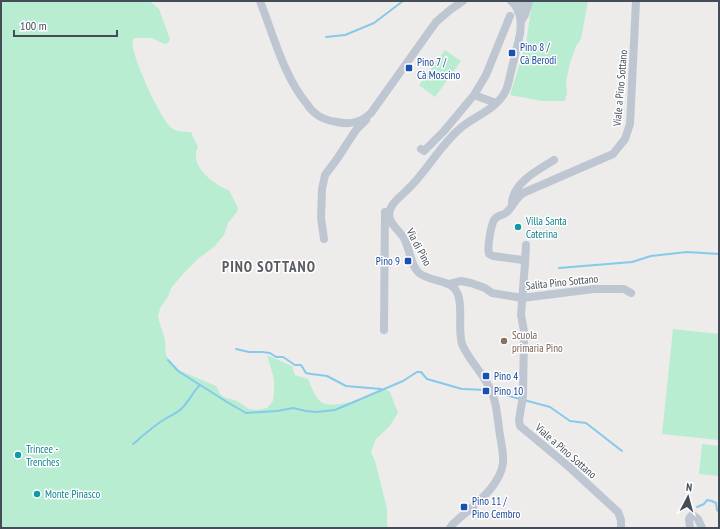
<svg xmlns="http://www.w3.org/2000/svg" width="720" height="529" font-family="'PT Sans Narrow',sans-serif">
	<style>
		.green { fill: #b8edd2 }
		.lines { fill: none; stroke-linecap: round; stroke-linejoin: round }
		.stream { stroke: #85caea; stroke-width: 2 }
		.minor { stroke: #bec6d1; stroke-width: 8 }
		.transit-dot { fill: #1a4fb4; stroke: #fff; stroke-width: 1.5 }
		.culture-dot { fill: #0f9aa8; stroke: #fff; stroke-width: 1.5 }
		.education-dot { fill: #8d6e63; stroke: #fff; stroke-width: 1.5 }
		.labels { text-anchor: middle; stroke-width: 3; stroke-linejoin: round; paint-order: stroke }
		.transit-label { font-size: 11px; fill: #164399; stroke: #fff; text-anchor: start }
		.street-label { font-size: 11px; fill: #444c58; stroke: #fff }
		.culture-label { font-size: 11px; fill: #0d838f; stroke: #fff; text-anchor: start }
		.education-label { font-size: 11px; fill: #785e54; stroke: #fff; text-anchor: start }
		.district-label { font-size: 15px; font-weight: bold; letter-spacing: 1px; fill: #585b60; stroke: #fff }
	</style>
	<rect width="100%" height="100%" fill="#eeebeb"/>
	<g class="green">
		<path d="M 1,1 L 150,1 L 159,9 L 170,39 L 168,43 L 164,44 L 152,38 L 134,38 C 133,41 132,44 133,47 C 135,62 161,121 173,129 C 178,132 186,132 191,132 L 198,147 C 188,165 214,185 229,190 L 238,208 L 237,212 L 228,223 L 224,235 L 215,246 L 199,258 L 183,274 L 171,288 L 168,297 L 160,308 L 158,317 L 165,340 L 166,355 L 170,362 L 181,371 L 216,386 L 220,394 L 224,397 L 237,401 L 249,409 L 258,410 L 267,408 L 273,401 L 274,392 L 274,379 L 267,355 L 292,366 L 295,375 L 308,379 C 311,386 314,394 318,399 C 329,414 372,395 385,389 L 390,392 L 398,413 L 389,427 L 376,439 L 371,452 L 375,461 L 387,508 L 387,528 L 1,528 Z"/>
		<path d="M 532,1 L 588,1 L 581,39 L 576,46 L 570,63 L 566,82 L 567,92 L 565,101 L 542,101 L 510,95 L 526,44 Z"/>
		<path d="M 445,50 L 461,61 L 435,97 L 419,85 Z"/>
		<path d="M 673,329 L 719,334 L 719,440 L 662,434 Z"/>
		<path d="M 702,444 L 719,446 L 718,476 L 699,474 Z"/>
	</g>
	<g class="lines">
		<g class="stream">
			<path d="M 326,37 L 345,35 L 374,23 L 403,1"/>
			<path d="M 559,268 L 632,262 L 651,256 L 687,252 L 719,254"/>
			<path d="M 236,349 L 249,352 L 262,352 L 270,353 L 276,357 L 283,357 L 295,365 L 301,365 L 306,373 L 311,374 L 327,376 L 346,386 L 381,389"/>
			<path d="M 168,360 L 178,371 L 227,402 L 246,413 L 277,411 L 293,408 L 306,411 L 317,412 L 335,410 L 403,381 L 417,372 L 421,372 L 427,379 L 462,389 L 487,390"/>
			<path d="M 495,392 L 520,399"/>
			<path d="M 524,400 L 550,407 L 570,421 L 586,423 L 622,451"/>
			<path d="M 133,444 C 138,441 140,437 145,434 C 151,429 158,423 165,419 C 171,415 176,414 181,409 C 190,401 193,391 200,385"/>
			<path d="M 697,507 L 704,504 L 707,500 L 712,501 L 716,503 L 717,510 L 719,512"/>
		</g>
		<g class="minor">
			<path d="M 260,1 C 273,34 284,77 307,104 C 309,107 312,111 315,113 C 320,118 330,121 337,122 C 350,125 362,122 371,113 L 436,22 L 450,10 L 463,1"/>
			<path d="M 518,11 L 523,1"/>
			<path d="M 521,21 L 525,15 L 529,1"/>
			<path d="M 474,95 L 496,103"/>
			<path d="M 421,149 L 424,151 L 444,131 L 474,95 L 486,75 L 510,16"/>
			<path d="M 512,202 C 514,182 538,170 554,160"/>
			<path d="M 324,239 L 321,218 L 322,189 L 325,175 L 337,159 L 356,130 L 366,120"/>
			<path d="M 525,263 L 526,245"/>
			<path d="M 449,284 L 461,281 L 471,283 L 485,288 L 492,293 L 522,298 L 594,289 L 624,289 L 631,293"/>
			<path d="M 384,330 L 385,212"/>
			<path d="M 450,528 L 453,524 C 470,508 500,488 503,463 C 504,452 500,439 499,428 C 497,414 496,398 488,385 C 481,371 468,359 462,344 C 457,328 465,299 454,288 C 447,280 429,281 419,273 C 410,265 410,249 404,238 C 399,230 389,224 389,214 C 390,204 399,198 406,191 C 427,172 440,144 463,126 C 476,116 497,108 505,92 C 507,89 508,84 509,80 C 512,68 515,55 518,43 C 522,29 523,11 511,1"/>
			<path d="M 621,528 L 621,520 L 618,512 L 568,466 L 520,426 L 519,420 L 523,396 L 524,331 L 521,315 L 525,263 L 523,260 L 493,256 L 489,254 C 487,247 491,226 494,220 C 497,215 503,216 507,212 C 513,206 516,198 523,193 L 613,154 L 625,139 L 630,124 L 636,1"/>
			<path d="M 690,528 L 689,519 L 691,516 L 693,515 L 698,519 L 702,528"/>
		</g>
	</g>
	<g class="transit-dot">
		<rect x="508" y="49" width="8" height="8" rx="2"/>
		<rect x="405" y="64" width="8" height="8" rx="2"/>
		<rect x="404" y="257" width="8" height="8" rx="2"/>
		<rect x="482" y="372" width="8" height="8" rx="2"/>
		<rect x="482" y="387" width="8" height="8" rx="2"/>
		<rect x="460" y="503" width="8" height="8" rx="2"/>
	</g>
	<g class="culture-dot">
		<circle cx="518" cy="227" r="4"/>
		<circle cx="18" cy="455" r="4"/>
		<circle cx="37" cy="494" r="4"/>
	</g>
	<circle class="education-dot" cx="504" cy="341" r="4"/>
	<g class="labels">
		<g class="transit-label">
			<text x="520" y="51">Pino 8 /<tspan x="520" dy="13">Cà Berodi</tspan></text>
			<text x="417" y="66">Pino 7 /<tspan x="417" dy="13">Cà Moscino</tspan></text>
			<text x="400" y="265" text-anchor="end">Pino 9</text>
			<text x="494" y="380">Pino 4</text>
			<text x="494" y="395">Pino 10</text>
			<text x="472" y="505">Pino 11 /<tspan x="472" dy="13">Pino Cembro</tspan></text>
		</g>
		<g class="street-label">
			<text transform="translate(620 88) rotate(-85)" y="4">Viale a Pino Sottano</text>
			<text transform="translate(419 247) rotate(62)" y="4">Via di Pino</text>
			<text transform="translate(562 282) rotate(-6)" y="4">Salita Pino Sottano</text>
			<text transform="translate(566 451) rotate(41)" y="4">Viale a Pino Sottano</text>
		</g>
		<g class="culture-label">
			<text x="526" y="225">Villa Santa<tspan x="526" dy="13">Caterina</tspan></text>
			<text x="26" y="453">Trincee -<tspan x="26" dy="13">Trenches</tspan></text>
			<text x="45" y="498">Monte Pinasco</text>
		</g>
		<g class="education-label">
			<text x="512" y="339">Scuola<tspan x="512" dy="13">primaria Pino</tspan></text>
		</g>
		<g class="district-label">
			<text x="269" y="272">PINO SOTTANO</text>
		</g>
	</g>
	<rect width="720" height="529" fill="none" stroke="#444c58" stroke-width="4"/>
	<g transform="translate(688 497) rotate(6)" stroke="#ffffff" stroke-width="3" paint-order="stroke">
	<path d="M0-3L7 15L0 10L-7 15Z" fill="#444c58"/>
	<text y="-6" font-size="11" font-weight="bold" text-anchor="middle" fill="#444c58">N</text>
	</g>
	<path d="M14 30v6h103v-6" fill="none" stroke="#444c58" stroke-width="2"/>
	<text x="20" y="30" font-size="12" fill="#444c58" stroke="#ffffff" stroke-width="3" paint-order="stroke">100 m</text>
</svg>
